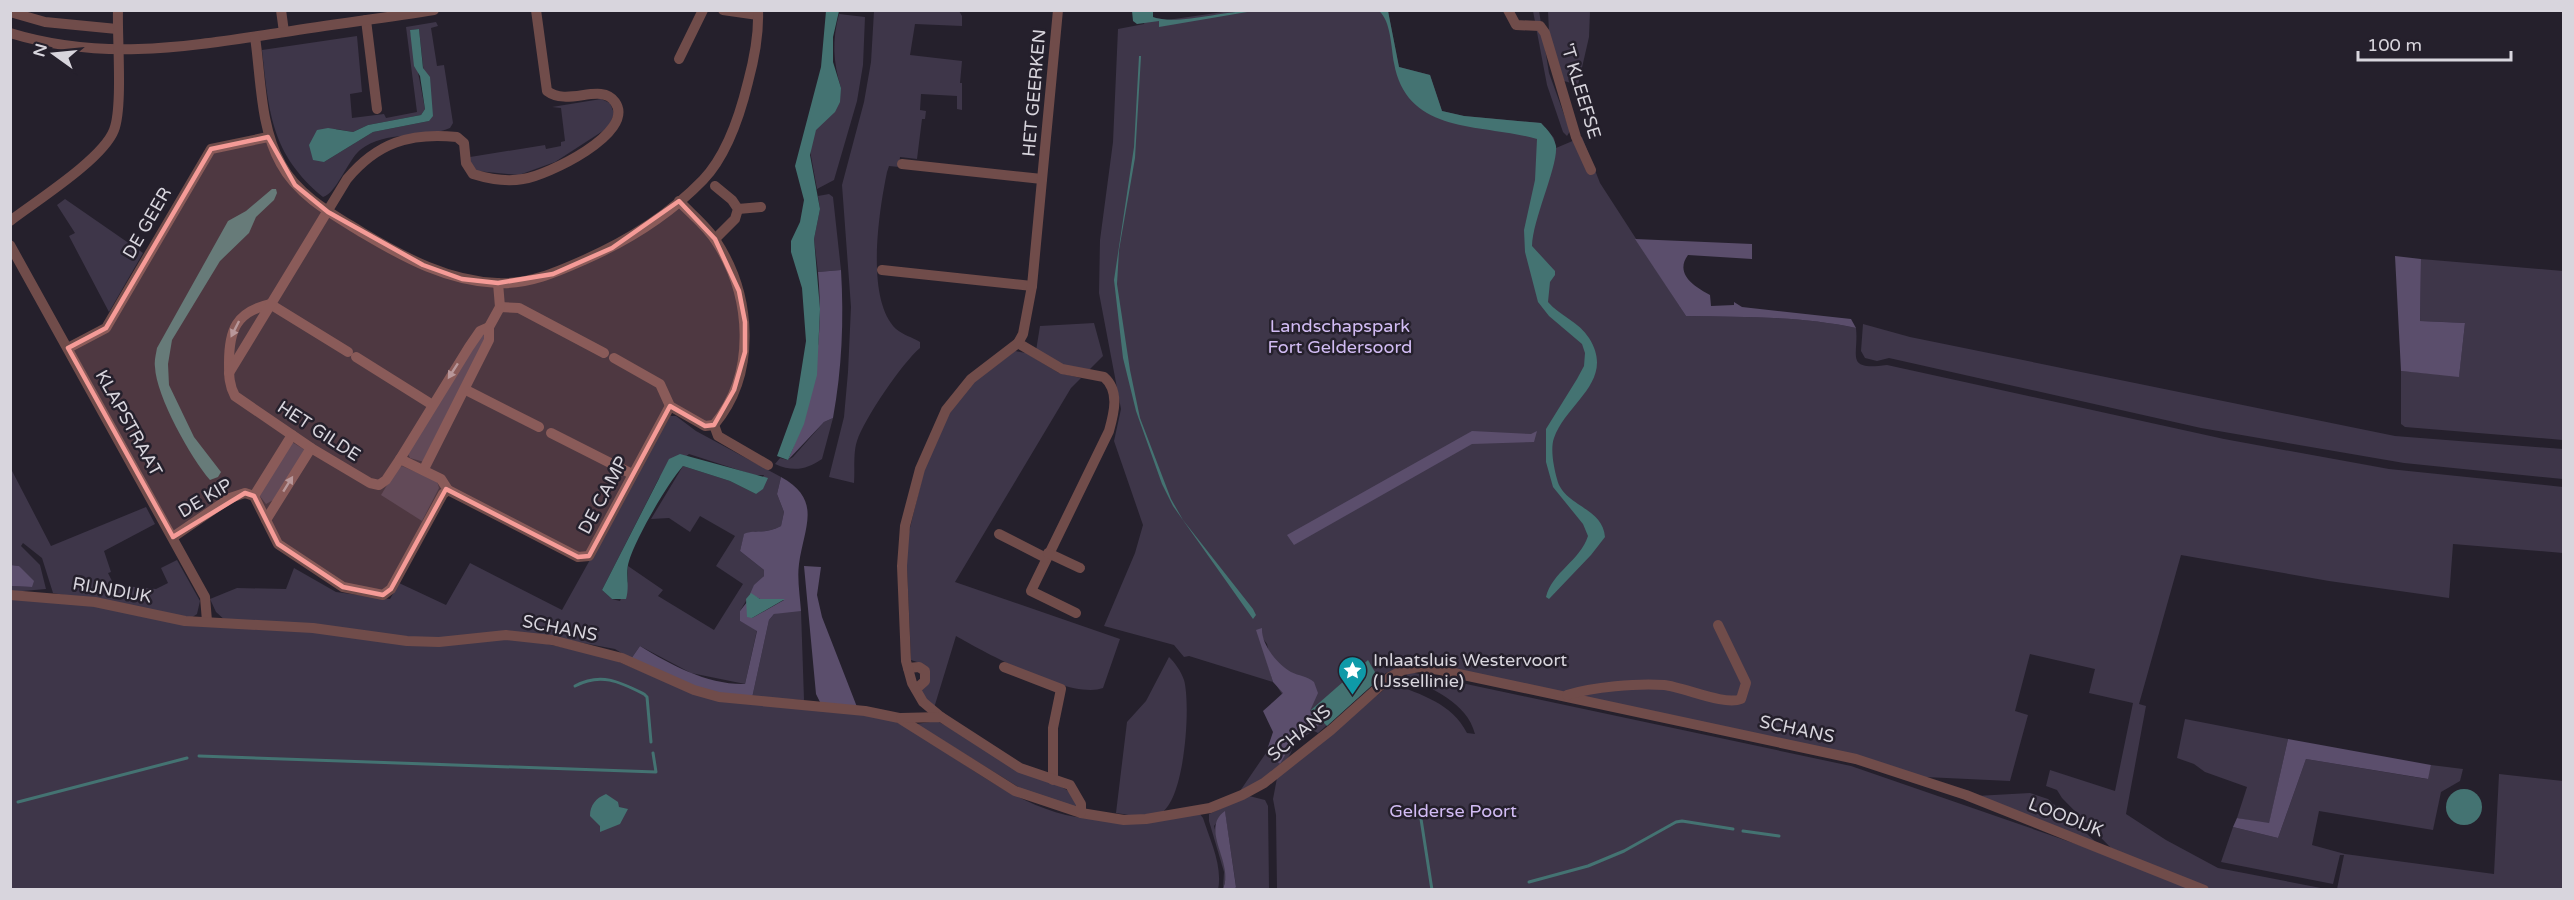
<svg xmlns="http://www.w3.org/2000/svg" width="2574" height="900" font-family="'Varela Round',sans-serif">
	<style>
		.green { fill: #3e3649; fill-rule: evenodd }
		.forest { fill: #5b4e6c }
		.water { fill: #447372 }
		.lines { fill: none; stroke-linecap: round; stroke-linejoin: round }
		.stream { stroke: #447372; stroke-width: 3 }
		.minor { stroke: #704c4a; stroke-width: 10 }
		.oneway { fill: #a9979b }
		.marked { fill: #f59b97; fill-opacity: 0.2; stroke: #f59b97; stroke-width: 4.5; stroke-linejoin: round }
		.labels { text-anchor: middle; stroke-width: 5; stroke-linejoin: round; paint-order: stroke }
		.street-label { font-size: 18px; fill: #d8d5dd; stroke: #25202c }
		.park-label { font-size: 18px; fill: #d2bcf4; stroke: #25202c }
		.poi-label { font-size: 18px; fill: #d8d5dd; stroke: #25202c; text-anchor: start }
	</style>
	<rect width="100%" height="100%" fill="#25202c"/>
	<g class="green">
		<path d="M 874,11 L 959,11 L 962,16 L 962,26 L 915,24 L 910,55 L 962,61 L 960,83 L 962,83 L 962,110 L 957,109 L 957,96 L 921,94 L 920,110 L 926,111 L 925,119 L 922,119 L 917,159 L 900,157 L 899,167 L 889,166 L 887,172 C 879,211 865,299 896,329 C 903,335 912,337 920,342 L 920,348 C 903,362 864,419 857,441 C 853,453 855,470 854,483 L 829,477 L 844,417 L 848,372 L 851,307 L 842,185 L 864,102 L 871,62 Z"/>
		<path d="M 1230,11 L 1388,11 L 1399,67 L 1430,75 L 1442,111 L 1464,116 L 1541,123 L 1554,138 L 1556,148 L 1582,137 L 1600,183 L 1686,316 C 1742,317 1801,316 1856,328 C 1859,356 1844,371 1887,365 L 2224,439 L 2389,469 L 2563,487 L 2563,553 L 2453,544 L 2449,598 L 2329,581 L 2181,555 L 2139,704 L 2146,706 L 2126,814 L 2166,840 L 2218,868 L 2326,889 L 2209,889 L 2111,848 L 2062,798 L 2057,790 L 2046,786 L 2050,770 L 2115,791 L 2133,703 L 2089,693 L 2095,669 L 2030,654 L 2015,711 L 2028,715 L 2010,781 L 1925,777 L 1407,665 L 1386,673 L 1318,733 L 1314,731 L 1305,736 L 1294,737 C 1293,740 1294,743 1293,746 C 1288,770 1259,781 1240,791 L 1266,753 L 1280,764 L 1292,734 L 1306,732 L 1275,683 L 1267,644 L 1258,632 L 1273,682 L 1189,656 L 1184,657 L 1174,645 L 1104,626 L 1135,553 L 1143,525 L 1114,441 L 1121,409 L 1099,293 L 1100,240 L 1113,142 L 1118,29 L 1144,24 L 1145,20 L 1157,18 L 1167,20 Z"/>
		<path d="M 1533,11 L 1539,11 L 1549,73 L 1570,131 L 1567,136 L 1563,132 L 1547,85 Z"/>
		<path d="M 1548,11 L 1590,11 L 1589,37 L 1578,85 L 1564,81 L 1549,32 Z"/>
		<path d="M 839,14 L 865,17 L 863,65 L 857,101 L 834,180 L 817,189 C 815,178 813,167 811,156 C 807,133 830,107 841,88 C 833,61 832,41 839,14 Z"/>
		<path d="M 436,22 L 438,26 L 431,28 L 437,66 L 444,65 L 453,123 L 450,128 C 422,140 387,129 360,150 C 348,160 336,194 323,197 C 271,154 269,113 262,50 L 357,36 L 362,92 L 350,94 L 352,118 L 384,114 L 386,118 L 417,112 L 406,27 ZM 419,29 L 429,121 L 373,132 L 324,162 L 336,129 L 353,132 L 368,125 L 421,115 L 425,109 L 410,30 Z"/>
		<path d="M 601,99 L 610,103 L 614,113 L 609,127 L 555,162 L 519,175 L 477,171 L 469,162 L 470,157 L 545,145 L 546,149 L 561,146 L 561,142 L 565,141 L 561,108 L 552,107 Z"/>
		<path d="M 829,194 L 833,197 L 841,270 L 818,272 L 814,239 L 820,209 L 818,196 Z"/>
		<path d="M 65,199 L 143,253 L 109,312 L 69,236 L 75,233 L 57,205 Z"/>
		<path d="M 2421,259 L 2563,271 L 2563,440 L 2405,427 L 2401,424 L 2401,371 L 2459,376 L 2465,323 L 2420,321 Z"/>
		<path d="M 1094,323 L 1103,356 L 1088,371 L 1061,365 L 1036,351 L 1040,326 Z"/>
		<path d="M 1863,324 L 1910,337 L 2395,436 L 2563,449 L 2563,479 L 2404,463 L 2201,428 L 1889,358 L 1877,361 L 1865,358 L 1861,351 Z"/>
		<path d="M 485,334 L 487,337 L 424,462 L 410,458 L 408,454 L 477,339 Z"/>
		<path d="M 1015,351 L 1026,353 L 1059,373 L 1081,378 L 1071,388 L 955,582 L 1120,639 L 1103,688 C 1071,700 986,653 956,636 L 934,708 L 920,693 L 920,663 L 911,660 L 906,544 L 927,458 L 941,424 L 971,384 Z"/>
		<path d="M 670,416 L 676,416 L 696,431 L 781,477 L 777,494 L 784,512 L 781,526 C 765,535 753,529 744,535 L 740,551 L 764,570 L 764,576 C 753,588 748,598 740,611 L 740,621 L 757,630 L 745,684 L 691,673 L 640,646 L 631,659 L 615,649 L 535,634 L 429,640 L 226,621 L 216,612 L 210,599 L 237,588 L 286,589 L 294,568 L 336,592 L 390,599 L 399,583 L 446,605 L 470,563 L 562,610 ZM 689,454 L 754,475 L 764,475 L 756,494 L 730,481 L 683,466 L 651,519 L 669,518 L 690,532 L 700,516 L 735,536 L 716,566 L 743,584 L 714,630 L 658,596 L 663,590 L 628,566 L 628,581 L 620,601 L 612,599 L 602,590 L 659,478 Z"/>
		<path d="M 833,418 L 822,459 C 806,470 793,472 775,464 L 780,458 L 788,460 L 793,457 L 824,422 Z"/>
		<path d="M 292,442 L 305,450 L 275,499 L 266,504 L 259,495 Z"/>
		<path d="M 402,466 L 437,481 L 439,488 L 422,521 L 381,495 L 397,469 Z"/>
		<path d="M 10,467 L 51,546 L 146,507 L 155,524 L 104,551 L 111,572 L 108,573 L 114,585 L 156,589 L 168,583 L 161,568 L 177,560 L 200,601 L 197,614 L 191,618 L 53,593 L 42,558 L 23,543 L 21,546 L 40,565 L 46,589 L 11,592 L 11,586 L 32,587 L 19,566 L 11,565 Z"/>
		<path d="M 11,598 L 101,606 L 342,635 L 524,639 L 607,657 L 691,692 L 843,711 L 894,721 L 912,730 C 967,764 1029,818 1097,819 C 1131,820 1165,815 1199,813 L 1203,818 C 1210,840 1223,866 1218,890 L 11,890 Z"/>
		<path d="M 783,611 L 801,611 L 804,700 L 752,698 L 769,620 L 774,614 Z"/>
		<path d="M 1169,657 C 1175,663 1181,671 1184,680 C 1191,705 1185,799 1161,813 C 1148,820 1130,815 1116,813 L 1127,722 L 1146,701 Z"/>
		<path d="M 1410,672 L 1851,766 L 2108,855 L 2192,889 L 1277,889 L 1276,815 L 1273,799 L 1277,778 L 1392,683 C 1421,695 1452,703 1467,733 L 1475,734 C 1467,702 1431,689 1406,675 Z"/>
		<path d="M 2185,719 L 2288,739 L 2269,824 L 2237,818 L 2247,787 L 2205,772 L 2194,764 L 2177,758 Z"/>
		<path d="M 937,721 L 1067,790 L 1077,800 L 1076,807 L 1025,791 L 916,724 Z"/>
		<path d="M 2306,759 L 2427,779 L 2431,765 L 2463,769 L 2460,781 L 2441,792 L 2433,830 L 2319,811 L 2312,845 L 2345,854 L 2494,874 L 2499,774 L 2563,781 L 2563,889 L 2337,889 L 2344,855 L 2340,855 L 2333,884 L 2221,862 L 2233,827 L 2278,838 Z"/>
		<path d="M 2030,793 L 2048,799 L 2097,843 L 1976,796 Z"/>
		<path d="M 1249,796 L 1265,800 L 1268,806 L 1269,889 L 1234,889 L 1236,886 L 1225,812 L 1214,826 L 1227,875 L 1223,889 L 1224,872 L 1209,821 L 1209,814 Z"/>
	</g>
	<g class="forest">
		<path d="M 1635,239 L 1752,244 L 1752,259 L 1688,255 C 1674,274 1695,287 1710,295 L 1711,306 L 1734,305 L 1734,302 L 1742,307 L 1851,319 L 1856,328 C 1801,316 1742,317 1686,316 Z"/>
		<path d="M 2395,256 L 2421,259 L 2420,321 L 2465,323 L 2459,377 L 2401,371 Z"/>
		<path d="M 841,270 C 844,320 842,369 833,418 L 824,422 L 788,460 C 815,400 824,337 818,272 Z"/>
		<path d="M 1472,431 L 1531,434 L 1537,431 L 1534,442 L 1472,444 L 1294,545 L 1287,535 Z"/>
		<path d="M 781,477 C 823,500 804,527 799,564 C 797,579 800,596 801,611 L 774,614 L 769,620 L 752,698 L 710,693 L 631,659 L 640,646 C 671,665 708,685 745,684 L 757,631 L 740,621 L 740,611 L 747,602 L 752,618 L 784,600 L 760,599 L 750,594 L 754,585 L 764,576 L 764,570 L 740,551 L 744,534 C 753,529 765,535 781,526 L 784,512 L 777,494 Z"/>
		<path d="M 11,565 L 19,566 L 34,581 L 32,587 L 11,586 Z"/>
		<path d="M 804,566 L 821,567 L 817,595 L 822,617 L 857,707 L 822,706 L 816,694 Z"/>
		<path d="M 1262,628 C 1261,644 1277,664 1291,672 C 1299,676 1307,676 1314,682 L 1318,693 L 1310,711 L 1323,722 L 1312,730 L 1292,734 L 1289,748 L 1280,764 L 1266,753 L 1273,732 L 1263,711 L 1283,693 L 1273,682 L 1256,630 Z"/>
		<path d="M 2288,739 L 2431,765 L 2428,779 L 2306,759 L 2278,838 L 2233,827 L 2237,818 L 2269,823 Z"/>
		<path d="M 1225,811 L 1236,887 L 1234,889 L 1223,889 C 1235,864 1199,829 1225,811 Z"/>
	</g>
	<g class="water">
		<path d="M 826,11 L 839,11 L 833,37 L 833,62 L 841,88 L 840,102 L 835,112 L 816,130 L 810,155 L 820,209 L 814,239 L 820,309 L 817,375 L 804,424 L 788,460 L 777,456 L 796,404 L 806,341 L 802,288 L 791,252 L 791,241 L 800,222 L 804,200 L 795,166 L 821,67 Z"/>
		<path d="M 1132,11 L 1153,11 L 1153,17 C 1175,26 1226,10 1253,11 L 1159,27 L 1159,21 L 1137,24 L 1133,21 Z"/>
		<path d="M 1379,11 L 1388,11 L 1399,67 L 1430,75 L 1442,111 L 1464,116 L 1541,123 C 1548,130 1554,137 1556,146 C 1558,167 1533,218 1532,246 L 1555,271 L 1555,275 L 1550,282 L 1548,302 C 1560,316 1579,322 1589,338 C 1616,381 1567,402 1554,438 C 1550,449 1554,468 1557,479 C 1563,506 1603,507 1605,537 L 1591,555 L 1549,599 L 1546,597 C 1552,572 1580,561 1588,536 L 1583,524 L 1553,487 L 1546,462 L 1546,429 L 1577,379 L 1584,366 L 1585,353 L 1582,344 L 1549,316 L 1538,302 L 1525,252 L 1524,230 L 1535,180 L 1537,139 C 1482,123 1407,136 1394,63 C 1391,47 1391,21 1379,11 Z"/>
		<path d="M 419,29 L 423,68 L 430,77 L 433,116 L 429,121 L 373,132 L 324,162 L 313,160 L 309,145 L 317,130 L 328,128 L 353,132 L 368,125 L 421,115 L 425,109 L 420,76 L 414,66 L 410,30 Z"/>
		<path d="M 1139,56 L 1141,56 L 1135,158 L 1119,250 L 1117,284 L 1130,370 L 1140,418 L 1171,499 L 1183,520 L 1253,609 L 1256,615 L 1253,619 L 1173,506 L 1162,484 L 1136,411 L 1123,358 L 1114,280 L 1134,147 Z"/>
		<path d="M 272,189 L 276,189 L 277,193 L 274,200 L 256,217 L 249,233 L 220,261 L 172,340 L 168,364 L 169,385 L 194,437 L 221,472 L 218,477 L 210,480 C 191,458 156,396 155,367 C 154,361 156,354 157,348 L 228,221 L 246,211 Z"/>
		<path d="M 680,454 L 768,478 L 763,489 L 756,494 L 730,481 L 683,466 C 667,484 636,538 629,561 C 625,573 630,586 626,599 L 612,599 L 602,590 L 669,459 Z"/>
		<path d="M 751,593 L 760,599 L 785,599 L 752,618 L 747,617 L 746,599 Z"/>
		<path d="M 1368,660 L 1379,679 L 1327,726 L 1311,710 Z"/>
		<circle cx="2464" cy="807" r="18"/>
		<path d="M 606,794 L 618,802 L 619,807 L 628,809 L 620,824 L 600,832 L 600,826 L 590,816 C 590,805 596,798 606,794 Z"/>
	</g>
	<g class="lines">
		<g class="stream">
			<path d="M 575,686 C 601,672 620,682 644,694 L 647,697 L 651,742"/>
			<path d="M 199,756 L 656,772 L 653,753"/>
			<path d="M 18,802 L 187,758"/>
			<path d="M 1421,819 L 1432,890"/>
			<path d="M 1743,831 L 1779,836"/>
			<path d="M 1529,882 L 1588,866 L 1624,851 L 1676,822 L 1682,821 L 1733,829"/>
		</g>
		<g class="minor">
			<path d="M 281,10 L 284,32"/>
			<path d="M 723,10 L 758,15"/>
			<path d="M 1508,10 L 1516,25 L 1540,26 L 1545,33 L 1576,137 L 1591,170"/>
			<path d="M 10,12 L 45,22 L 117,29"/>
			<path d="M 366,20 L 377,109"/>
			<path d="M 10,33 C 105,62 190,46 285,32 C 335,24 384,18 434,10"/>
			<path d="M 255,37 C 261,78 260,127 281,164 C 298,196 334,215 363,233 C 405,258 448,281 497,283 C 528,285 557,272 584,260 C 627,241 670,214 703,180 C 727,155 740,115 748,82 C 754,60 759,34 758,10"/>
			<path d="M 679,59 L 703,10"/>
			<path d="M 902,164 L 1042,179"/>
			<path d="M 715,186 L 732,200 L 738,209 L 735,219 L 715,239"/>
			<path d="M 679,201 C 691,214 707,226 716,241 C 752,296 757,374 714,425"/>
			<path d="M 738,209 L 761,207"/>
			<path d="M 10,221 C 36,201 103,159 114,130 C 123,107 117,38 118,10"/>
			<path d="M 10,245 L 205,597 L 207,621"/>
			<path d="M 882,270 L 1032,286"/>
			<path d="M 270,304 C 236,312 229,330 229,363 C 229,376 229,385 235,396 L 311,448 L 370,483 L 379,485 L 386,480 L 400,459 L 441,479 L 448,490"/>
			<path d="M 270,304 L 348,352"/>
			<path d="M 500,307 L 519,308 L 604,353"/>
			<path d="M 1018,343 L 1062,369 L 1104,377 C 1120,391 1114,413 1109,431 L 1031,591 L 1076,613"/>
			<path d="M 68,348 L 106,328 L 211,149 L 268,137"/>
			<path d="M 356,357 L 431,404"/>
			<path d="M 614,358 L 660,384 L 670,406 L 705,426 L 714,425 L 718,436 L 768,465"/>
			<path d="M 229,373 L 347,179 C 377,143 410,132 457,137 L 464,143 L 466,163 L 473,174 C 489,179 507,182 523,179 C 546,176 637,133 615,102 C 601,82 568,107 547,91 L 536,10"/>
			<path d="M 466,390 L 539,427"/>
			<path d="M 551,433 L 632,474"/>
			<path d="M 400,459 L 469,347 L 480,331 L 489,327"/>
			<path d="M 424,469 L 489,340 L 489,327 L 500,307 L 498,283"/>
			<path d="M 254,496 L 278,544 L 343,587 L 383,595 L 391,589 L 443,494 L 448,490 L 578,557 L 589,556 L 670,406"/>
			<path d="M 254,496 L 292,435"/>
			<path d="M 266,520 L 311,448"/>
			<path d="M 999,534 L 1046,558"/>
			<path d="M 173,537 L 230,498 L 245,493 L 254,496"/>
			<path d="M 1048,553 L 1080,568"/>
			<path d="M 10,595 L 95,602 L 185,621 L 313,628 L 407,641 L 439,642 L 506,635 L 552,640 L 622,658 L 694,690 L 719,697 L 865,711 L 899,718 L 1015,791 L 1081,813 L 1124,820 L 1146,819 L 1210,808 L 1242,795 L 1264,783 L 1331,730 L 1390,677 L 1403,670 L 1419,667 L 1440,670 L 1856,759 L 1966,795 L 2204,890"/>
			<path d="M 1004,667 L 1061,689 L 1053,728 L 1053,780"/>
			<path d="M 908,668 L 919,667 L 925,671 L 925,681 L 916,689"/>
			<path d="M 1567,695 C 1593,687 1637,683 1664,685 C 1684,687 1724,706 1741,699 L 1746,683 L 1718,625"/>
			<path d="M 941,717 L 923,702 L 912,683 L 906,661 L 902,566 L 905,526 L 920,469 L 946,410 L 971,379 L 1018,343 L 1023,334 L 1032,286 L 1058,10"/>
			<path d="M 901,718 L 941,717 L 1020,768 L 1070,785 L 1081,804 L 1081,813"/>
		</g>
	</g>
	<defs><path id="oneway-solid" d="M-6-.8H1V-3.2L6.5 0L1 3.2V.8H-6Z" transform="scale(1.5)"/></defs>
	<g class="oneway">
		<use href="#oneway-solid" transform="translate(235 329) rotate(117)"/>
		<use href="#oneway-solid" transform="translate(453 371) rotate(123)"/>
		<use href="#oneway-solid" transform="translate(288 484) rotate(-58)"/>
	</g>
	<path class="marked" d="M 268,137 L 295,185 L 328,212 L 423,265 L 462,279 L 498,283 L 553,274 L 612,248 L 679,201 L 715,239 L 739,291 L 745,322 L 745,352 L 734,390 L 714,425 L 705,426 L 670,406 L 589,556 L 578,557 L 446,489 L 391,589 L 383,595 L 343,587 L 278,544 L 254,496 L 245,493 L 173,537 L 68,348 L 106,328 L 211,149 Z"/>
	<defs>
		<symbol id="sight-pin" viewBox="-11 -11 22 30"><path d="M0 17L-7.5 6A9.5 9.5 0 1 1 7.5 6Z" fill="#0f9aa8" stroke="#25202c"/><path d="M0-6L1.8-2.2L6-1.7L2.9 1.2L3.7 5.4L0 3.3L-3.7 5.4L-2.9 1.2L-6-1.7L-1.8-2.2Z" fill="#fff"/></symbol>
	</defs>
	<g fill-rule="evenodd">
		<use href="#sight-pin" x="1336" y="654" width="33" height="45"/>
	</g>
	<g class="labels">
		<g class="street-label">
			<text transform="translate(1581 91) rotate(73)" y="6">'T KLEEFSE</text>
			<text transform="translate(1034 93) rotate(-85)" y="6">HET GEERKEN</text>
			<text transform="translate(147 223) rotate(-60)" y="6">DE GEER</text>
			<text transform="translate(129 423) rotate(61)" y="6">KLAPSTRAAT</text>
			<text transform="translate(319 431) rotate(33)" y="6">HET GILDE</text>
			<text transform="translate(603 495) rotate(-62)" y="6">DE CAMP</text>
			<text transform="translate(205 498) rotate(-31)" y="6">DE KIP</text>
			<text transform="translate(112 590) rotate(10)" y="6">RIJNDIJK</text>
			<text transform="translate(560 628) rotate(11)" y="6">SCHANS</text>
			<text transform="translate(1797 729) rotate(12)" y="6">SCHANS</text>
			<text transform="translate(1299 733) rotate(-40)" y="6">SCHANS</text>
			<text transform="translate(2066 817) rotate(21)" y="6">LOODIJK</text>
		</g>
		<g class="park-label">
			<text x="1340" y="332">Landschapspark<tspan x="1340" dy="21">Fort Geldersoord</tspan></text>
			<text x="1453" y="817">Gelderse Poort</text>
		</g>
		<g class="poi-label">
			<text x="1373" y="666">Inlaatsluis Westervoort<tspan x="1373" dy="21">(IJssellinie)</tspan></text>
		</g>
	</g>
	<rect width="2574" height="900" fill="none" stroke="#d8d5dd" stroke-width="24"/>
	<g transform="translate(54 54) rotate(285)" stroke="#25202c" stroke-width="4.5" paint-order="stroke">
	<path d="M0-4.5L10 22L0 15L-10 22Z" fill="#d8d5dd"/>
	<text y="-9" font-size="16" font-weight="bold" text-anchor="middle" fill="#d8d5dd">N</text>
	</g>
	<path d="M2358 51v9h153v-9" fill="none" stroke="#d8d5dd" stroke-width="3"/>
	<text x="2367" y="51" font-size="18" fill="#d8d5dd" stroke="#25202c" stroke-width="4.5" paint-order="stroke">100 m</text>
</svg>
